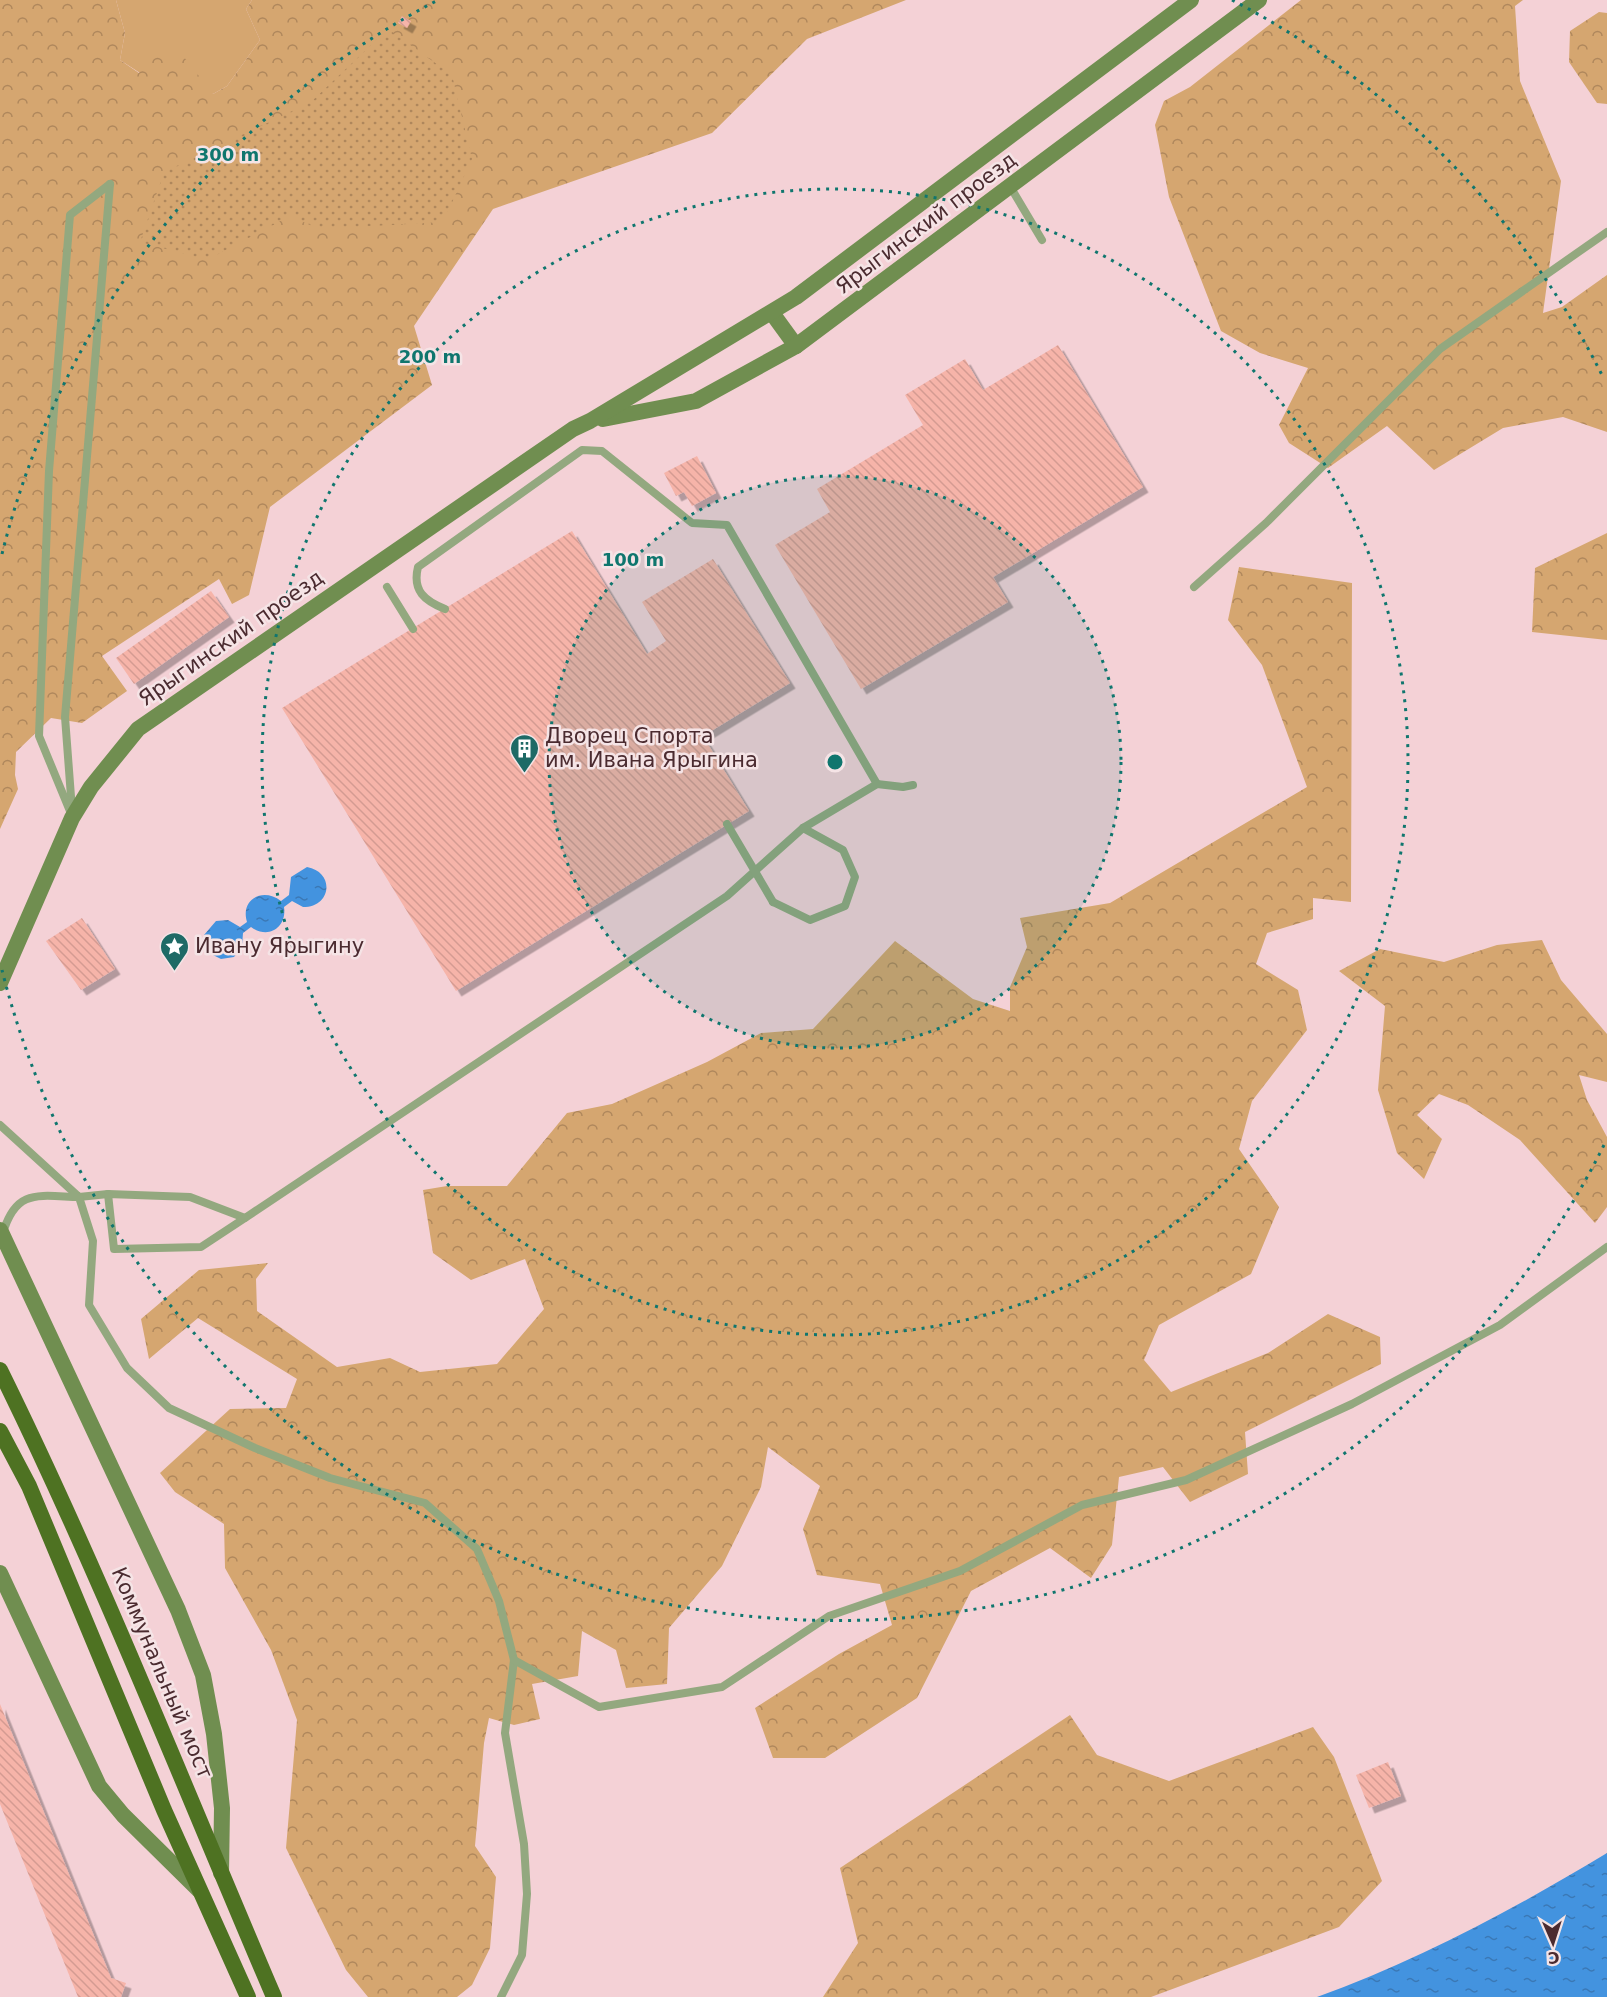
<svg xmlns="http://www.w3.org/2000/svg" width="1607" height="1997" font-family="'DejaVu Sans',sans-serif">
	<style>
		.grass { fill: #d5a670 }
		.forest { fill: url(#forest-crowns) }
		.park { fill: url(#park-dots) }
		.water { fill: url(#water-ripples) }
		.building { fill: url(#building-back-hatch); filter: url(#shadow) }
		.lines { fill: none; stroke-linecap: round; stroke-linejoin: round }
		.service { stroke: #93a87f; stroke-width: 8 }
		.secondary { stroke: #708e50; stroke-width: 16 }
		.trunk { stroke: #4e7222; stroke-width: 16 }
		.service-bridge { stroke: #93a87f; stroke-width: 8 }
		.ring { fill: none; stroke: #0f766e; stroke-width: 3; stroke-dasharray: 3 6 }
		.labels { text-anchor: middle; stroke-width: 5; stroke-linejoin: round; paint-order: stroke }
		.street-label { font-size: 21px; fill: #4b2b30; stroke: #f5e4e6 }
		.poi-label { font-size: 21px; fill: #4b2b30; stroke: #f5e4e6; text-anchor: start }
		.centre { fill: #0f766e; stroke: #f5e4e6; stroke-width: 3 }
		.ring-label { font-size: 18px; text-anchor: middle; font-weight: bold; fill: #0f766e; stroke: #f5e4e6; stroke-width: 5; stroke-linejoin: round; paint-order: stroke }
	</style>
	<defs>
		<pattern id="forest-crowns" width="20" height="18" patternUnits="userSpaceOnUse" patternTransform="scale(1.5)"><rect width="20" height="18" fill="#d5a670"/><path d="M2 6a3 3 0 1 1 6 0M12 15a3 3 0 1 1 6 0" fill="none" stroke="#af875c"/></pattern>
		<pattern id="park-dots" width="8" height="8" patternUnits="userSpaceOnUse" patternTransform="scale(1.5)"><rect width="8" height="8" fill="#d5a670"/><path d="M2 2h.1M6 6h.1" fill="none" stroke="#af875c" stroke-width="1.8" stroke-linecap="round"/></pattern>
		<pattern id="water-ripples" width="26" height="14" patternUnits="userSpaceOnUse" patternTransform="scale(1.5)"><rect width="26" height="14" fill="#4393df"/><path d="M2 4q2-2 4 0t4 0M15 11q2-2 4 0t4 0" fill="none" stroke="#3a78b5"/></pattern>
		<pattern id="building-back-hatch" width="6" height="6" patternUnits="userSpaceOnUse" patternTransform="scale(1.5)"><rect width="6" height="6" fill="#f6b4a9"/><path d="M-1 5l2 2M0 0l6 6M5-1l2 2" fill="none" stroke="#d49b92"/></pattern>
		<filter id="shadow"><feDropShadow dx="5.5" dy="5.5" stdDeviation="0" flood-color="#0004"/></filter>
	</defs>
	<rect width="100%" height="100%" fill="#f4d1d6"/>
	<path class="grass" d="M 116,0 L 252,0 L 246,9 L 260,40 L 227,86 L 213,94 L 140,73 L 120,60 L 125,33 Z"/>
	<g class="forest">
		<path d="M 0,0 L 116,0 L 125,33 L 120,60 L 139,73 L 153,51 L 184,57 L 213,94 L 227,86 L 260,40 L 246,9 L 252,0 L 906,0 L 807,39 L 712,133 L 493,209 L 414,326 L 432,385 L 270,507 L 249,595 L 232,604 L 219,579 L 102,656 L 127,691 L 82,723 L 51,718 L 16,752 L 15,775 L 18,789 L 0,829 Z"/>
		<path d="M 1301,0 L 1523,0 L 1515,6 L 1520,81 L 1561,181 L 1543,313 L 1562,307 L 1607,275 L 1607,432 L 1563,417 L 1503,428 L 1434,470 L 1387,426 L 1328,468 L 1289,443 L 1279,425 L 1308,368 L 1260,353 L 1221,331 L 1169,197 L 1155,125 L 1164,101 L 1190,87 Z"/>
		<path d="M 1599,12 L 1607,13 L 1607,104 L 1597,103 L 1569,62 L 1570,31 Z"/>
		<path d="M 1607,533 L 1607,640 L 1532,632 L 1535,568 Z"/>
		<path d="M 1239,567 L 1352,583 L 1351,902 L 1313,898 L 1313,919 L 1267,933 L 1256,964 L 1298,990 L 1307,1030 L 1252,1101 L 1239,1149 L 1279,1207 L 1251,1274 L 1159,1325 L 1144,1360 L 1171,1392 L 1268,1353 L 1328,1314 L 1380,1337 L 1381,1364 L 1245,1432 L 1248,1474 L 1190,1502 L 1163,1467 L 1119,1477 L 1112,1545 L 1091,1578 L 1050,1548 L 971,1591 L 917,1698 L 825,1758 L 773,1758 L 755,1708 L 839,1654 L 892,1625 L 880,1584 L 817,1575 L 803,1529 L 820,1486 L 768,1447 L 761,1487 L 722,1566 L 669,1628 L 667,1684 L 626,1688 L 616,1650 L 582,1631 L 578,1676 L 532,1684 L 540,1719 L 514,1725 L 489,1718 L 484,1743 L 475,1846 L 496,1877 L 490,1948 L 472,1985 L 457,1997 L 368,1997 L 346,1970 L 286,1848 L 297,1720 L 271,1650 L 225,1568 L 224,1524 L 175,1492 L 160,1473 L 230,1409 L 286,1408 L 297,1379 L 198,1318 L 149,1359 L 141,1319 L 199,1270 L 268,1263 L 256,1279 L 257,1311 L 337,1367 L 390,1358 L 420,1372 L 497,1364 L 544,1309 L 525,1259 L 471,1280 L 433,1253 L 423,1190 L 447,1186 L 507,1186 L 567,1113 L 612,1104 L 707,1062 L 761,1033 L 813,1029 L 895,941 L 973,999 L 1010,1011 L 1010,987 L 1027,947 L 1020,918 L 1110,903 L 1307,787 L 1262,665 L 1228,620 Z"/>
		<path d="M 1542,940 L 1561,980 L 1607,1034 L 1607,1082 L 1579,1075 L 1587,1100 L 1607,1137 L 1607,1207 L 1595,1223 L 1520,1140 L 1468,1105 L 1439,1094 L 1417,1115 L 1442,1139 L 1424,1179 L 1397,1153 L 1378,1090 L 1385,1006 L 1339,971 L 1380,949 L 1444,962 L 1497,945 Z"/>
		<path d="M 1070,1715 L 1097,1755 L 1169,1781 L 1313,1727 L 1334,1757 L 1382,1881 L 1339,1927 L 1151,1997 L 823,1997 L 858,1943 L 840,1868 Z"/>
	</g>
	<path class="park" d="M 388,29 L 452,75 L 472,159 L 443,222 L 319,229 L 290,216 L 207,260 L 140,242 L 164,172 L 311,102 Z"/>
	<g class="water">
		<path d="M 307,867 C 335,872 332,907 303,907 L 292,901 L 284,907 C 287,927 269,940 251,927 L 243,933 L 242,946 L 234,957 L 221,959 L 209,953 L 204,935 L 216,921 L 228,920 L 240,927 L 247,922 C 240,899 263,887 281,901 L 289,895 L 291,877 Z"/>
		<path d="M 1607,1853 L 1607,1997 L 1317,1997 C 1418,1961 1516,1908 1607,1853 Z"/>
	</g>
	<g class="building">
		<path d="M 402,16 L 411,21 L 407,28 L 398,23 Z"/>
		<path d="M 1058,345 L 1143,487 L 993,577 L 1008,602 L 861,689 L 775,545 L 830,512 L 817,489 L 923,425 L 905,395 L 965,359 L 983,390 Z"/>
		<path d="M 697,456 L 716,493 L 692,506 L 684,492 L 676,496 L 664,473 Z"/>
		<path d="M 572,531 L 647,654 L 666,641 L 642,602 L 713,559 L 790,683 L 703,736 L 749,811 L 456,991 L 282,708 Z"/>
		<path d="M 211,591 L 229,617 L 134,684 L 116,658 Z"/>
		<path d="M 82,918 L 115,969 L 81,990 L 46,941 Z"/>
		<path d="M 0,1704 L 111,1978 L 126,1983 L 121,1997 L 78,1997 L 0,1804 Z"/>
		<path d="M 1388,1762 L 1401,1796 L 1369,1808 L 1356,1775 Z"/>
	</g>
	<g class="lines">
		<g class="service">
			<path d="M 1011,188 L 1042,240"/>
			<path d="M 387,587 L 413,629"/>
			<path d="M 1194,587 L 1266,523 L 1440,349 L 1607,232"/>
			<path d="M 445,609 C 425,601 412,591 418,567 L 582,450 L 602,451 L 692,523 L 727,525 L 877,784"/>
			<path d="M 72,810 L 65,717 L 110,184"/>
			<path d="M 72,816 L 39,736 L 49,471 L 70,215 L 110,184"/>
			<path d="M 773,902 L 810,920 L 845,906 L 855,877 L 843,850 L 803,828"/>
			<path d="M 0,1125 L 79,1197 L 108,1194 L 190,1197 L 245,1218 L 727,896 L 803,828 L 877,784 L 903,787 L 913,785"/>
			<path d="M 108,1194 L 114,1249 L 201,1247 L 245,1218"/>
			<path d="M 3,1233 C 16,1188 39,1196 79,1197 L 93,1241 L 89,1305 L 127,1368 L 169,1408 L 255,1448 L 330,1478 L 425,1503 L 477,1549 L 499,1601 L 514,1660 L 505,1733 L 524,1844 L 527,1894 L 522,1955 L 501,1997"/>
			<path d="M 514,1660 L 599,1707 L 722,1687 L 829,1616 L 960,1571 L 1082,1505 L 1186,1480 L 1352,1404 L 1500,1325 L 1607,1247"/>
		</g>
		<g class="secondary">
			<path d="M 772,313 L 796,346"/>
			<path d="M 603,419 L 696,401 L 796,346 L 1259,0"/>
			<path d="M 0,983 L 72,818 L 91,787 L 138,729 L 573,429 L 590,421 L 796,297 L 1191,0"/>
			<path d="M 0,1230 L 178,1610 L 203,1675 L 214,1734 L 222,1808 L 221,1873"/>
			<path d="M 0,1573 L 99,1786 L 123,1815 L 199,1890"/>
		</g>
		<g class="trunk">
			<path d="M 0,1370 C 101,1575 184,1787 274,1997"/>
			<path d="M 0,1431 L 29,1486 L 164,1810 L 248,1997"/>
		</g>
		<path class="service-bridge" d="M 727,824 L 773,902"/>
	</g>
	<circle cx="835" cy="762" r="286" fill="#0f766e" fill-opacity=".12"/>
	<g class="ring">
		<circle cx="835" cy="762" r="286"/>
		<circle cx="835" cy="762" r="573"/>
		<path d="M1604 1145A859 859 0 0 1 2 970M2 554A859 859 0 0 1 438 0M1232 0A859 859 0 0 1 1604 379"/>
	</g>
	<defs>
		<symbol id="building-pin" viewBox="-11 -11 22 30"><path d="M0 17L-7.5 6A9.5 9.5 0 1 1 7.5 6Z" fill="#1e6a66" stroke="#f5e4e6"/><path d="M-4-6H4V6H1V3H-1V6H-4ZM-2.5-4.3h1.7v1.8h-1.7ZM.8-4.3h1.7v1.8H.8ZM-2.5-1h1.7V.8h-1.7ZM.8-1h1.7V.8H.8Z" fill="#fff"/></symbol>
		<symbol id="sight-pin" viewBox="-11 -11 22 30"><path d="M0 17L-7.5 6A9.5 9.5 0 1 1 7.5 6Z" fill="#1e6a66" stroke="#f5e4e6"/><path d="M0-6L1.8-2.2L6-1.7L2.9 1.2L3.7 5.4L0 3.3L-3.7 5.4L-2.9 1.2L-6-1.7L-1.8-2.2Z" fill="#fff"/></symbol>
	</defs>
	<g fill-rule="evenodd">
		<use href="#building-pin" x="508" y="732" width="33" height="45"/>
		<use href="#sight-pin" x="158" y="930" width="33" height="45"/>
	</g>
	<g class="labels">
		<g class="street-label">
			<text transform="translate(926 223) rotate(-37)" y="7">Ярыгинский проезд</text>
			<text transform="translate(231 638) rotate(-35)" y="7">Ярыгинский проезд</text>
			<text transform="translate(162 1673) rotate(67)" y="7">Коммунальный мост</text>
		</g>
		<g class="poi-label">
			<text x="545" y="743">Дворец Спорта<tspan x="545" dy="24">им. Ивана Ярыгина</tspan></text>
			<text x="195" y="953">Ивану Ярыгину</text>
		</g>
	</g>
	<circle cx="835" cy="762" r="9" class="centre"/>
	<g class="ring-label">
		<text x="228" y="161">300 m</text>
		<text x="430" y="363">200 m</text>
		<text x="633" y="566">100 m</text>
	</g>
	<g transform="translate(1553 1943) rotate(177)" stroke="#f5e4e6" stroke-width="4.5" paint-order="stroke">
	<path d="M0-4.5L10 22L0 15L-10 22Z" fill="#4b2b30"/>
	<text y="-9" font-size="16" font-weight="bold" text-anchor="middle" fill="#4b2b30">С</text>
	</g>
</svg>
